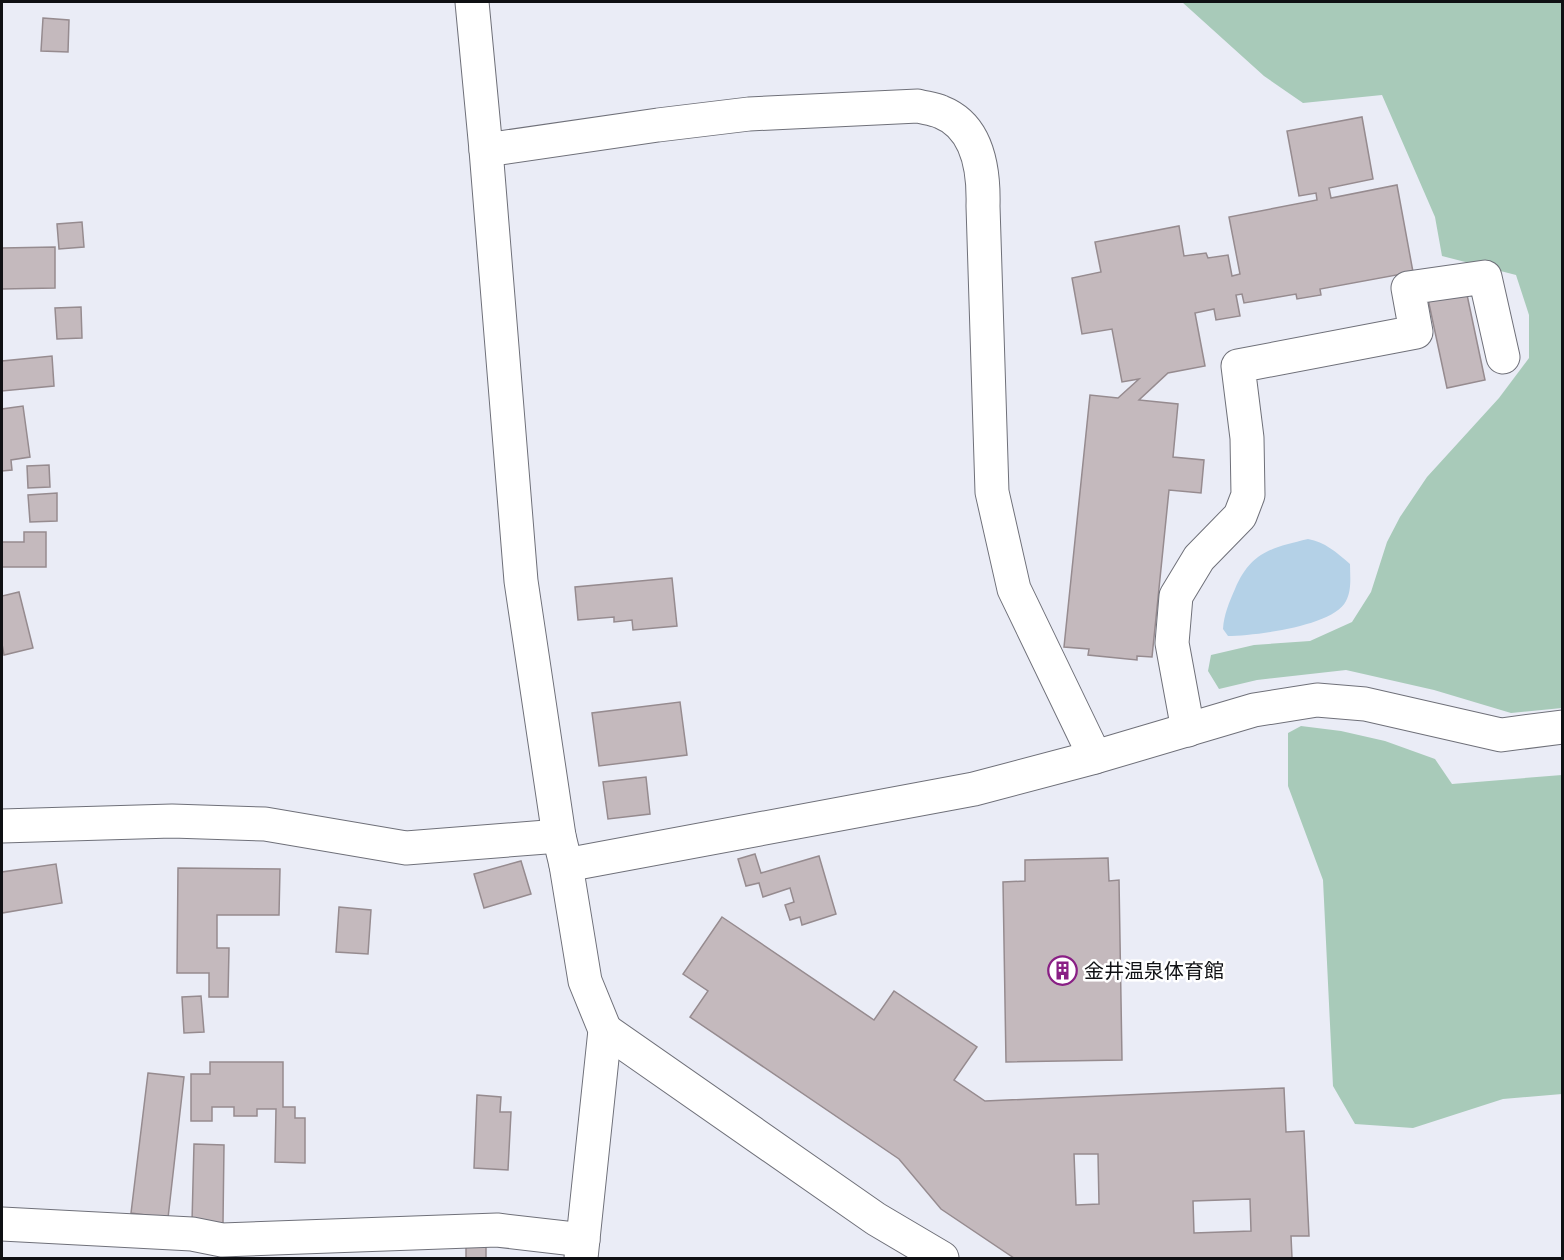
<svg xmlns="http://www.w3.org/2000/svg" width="1564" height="1260" font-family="Georgia,'Noto Sans JP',serif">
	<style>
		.green { fill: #a8cab9 }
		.water { fill: #b4d1e7 }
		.building { fill: #c4b9bd; stroke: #968b8f; stroke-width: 1.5; fill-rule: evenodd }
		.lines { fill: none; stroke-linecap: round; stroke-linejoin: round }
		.minor-casing { stroke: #6f7079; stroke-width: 35 }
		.minor { stroke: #fff; stroke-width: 33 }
		.labels { text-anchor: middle; stroke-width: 5; stroke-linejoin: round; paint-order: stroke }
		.poi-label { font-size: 20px; fill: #0f1013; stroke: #fff; text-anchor: start }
	</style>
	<rect width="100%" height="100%" fill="#eaecf6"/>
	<g class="green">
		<path d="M 1182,2 L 1562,2 L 1562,708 L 1511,713 L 1434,690 L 1346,670 L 1257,680 L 1219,689 L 1208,671 L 1211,655 L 1254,645 L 1310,641 L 1352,622 L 1371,592 L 1387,542 L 1400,517 L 1427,477 L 1499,398 L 1529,358 L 1529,315 L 1516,275 L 1442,256 L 1435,217 L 1382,95 L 1303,103 L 1264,76 Z"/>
		<path d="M 1301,726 L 1341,731 L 1385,741 L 1435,759 L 1452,784 L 1562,775 L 1562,1094 L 1503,1099 L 1413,1128 L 1355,1124 L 1333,1086 L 1323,880 L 1288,786 L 1288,733 Z"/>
	</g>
	<path class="water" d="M 1308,539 C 1325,542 1336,552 1350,564 C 1350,576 1352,590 1346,601 C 1334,626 1254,636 1228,636 L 1223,629 C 1224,614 1229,603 1235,589 C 1251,552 1271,548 1308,539 Z"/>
	<g class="building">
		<path d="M 43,18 L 69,20 L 68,52 L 41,51 Z"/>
		<path d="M 1362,117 L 1373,179 L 1329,188 L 1331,198 L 1397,185 L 1413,272 L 1320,289 L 1321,295 L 1297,299 L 1296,294 L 1244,303 L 1242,294 L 1236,295 L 1240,316 L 1216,320 L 1214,309 L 1195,313 L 1205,366 L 1168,373 L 1139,400 L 1178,404 L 1173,457 L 1204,460 L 1201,493 L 1169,490 L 1152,657 L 1137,656 L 1137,660 L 1088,655 L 1089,649 L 1064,647 L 1090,395 L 1118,398 L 1139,379 L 1122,382 L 1112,329 L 1082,334 L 1072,278 L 1101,272 L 1095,242 L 1179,226 L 1184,256 L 1206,253 L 1208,258 L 1228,255 L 1232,276 L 1240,274 L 1229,217 L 1317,200 L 1316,193 L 1299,196 L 1287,131 Z"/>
		<path d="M 82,222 L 84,247 L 59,249 L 57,224 Z"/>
		<path d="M 55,247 L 55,288 L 2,289 L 2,248 Z"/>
		<path d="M 1466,290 L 1485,380 L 1447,388 L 1428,299 Z"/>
		<path d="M 81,307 L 82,338 L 57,339 L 55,308 Z"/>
		<path d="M 52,356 L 54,386 L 2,391 L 2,361 Z"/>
		<path d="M 23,406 L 30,457 L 11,460 L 12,470 L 2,471 L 2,409 Z"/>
		<path d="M 49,465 L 50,487 L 28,488 L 27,466 Z"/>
		<path d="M 57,493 L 57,521 L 30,522 L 28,495 Z"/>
		<path d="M 24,532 L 46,532 L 46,567 L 2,567 L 2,542 L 24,542 Z"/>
		<path d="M 672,578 L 677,626 L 633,630 L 632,620 L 614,622 L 614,617 L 578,620 L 575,587 Z"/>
		<path d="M 19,592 L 33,648 L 4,655 L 2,644 L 2,596 Z"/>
		<path d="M 680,702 L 687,755 L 599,766 L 592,713 Z"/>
		<path d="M 646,777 L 650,814 L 608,819 L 603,782 Z"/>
		<path d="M 755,854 L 761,873 L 819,856 L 836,914 L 802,925 L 800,917 L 790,920 L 785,905 L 794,902 L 790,888 L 763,897 L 759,883 L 746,886 L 738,859 Z"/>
		<path d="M 1108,858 L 1109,881 L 1119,880 L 1122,1060 L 1006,1062 L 1003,882 L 1025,881 L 1025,860 Z"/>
		<path d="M 521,861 L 531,894 L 484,908 L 474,874 Z"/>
		<path d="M 56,864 L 62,903 L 2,913 L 2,872 Z"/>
		<path d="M 178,868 L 280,869 L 279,915 L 217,915 L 217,948 L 229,948 L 228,997 L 209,997 L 209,973 L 177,973 Z"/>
		<path d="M 339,907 L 371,910 L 368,954 L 336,952 Z"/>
		<path d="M 722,917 L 874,1020 L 894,991 L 977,1047 L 954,1080 L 985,1101 L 1284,1088 L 1286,1132 L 1304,1131 L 1309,1236 L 1291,1236 L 1292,1258 L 1014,1258 L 941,1209 L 899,1159 L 690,1017 L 708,991 L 683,974 ZM 1074,1154 L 1098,1154 L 1099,1204 L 1076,1205 ZM 1250,1199 L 1251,1231 L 1194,1233 L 1193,1201 Z"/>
		<path d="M 201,996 L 204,1032 L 184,1033 L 182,997 Z"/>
		<path d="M 210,1062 L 283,1062 L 283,1107 L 295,1107 L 295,1118 L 305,1118 L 305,1163 L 275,1162 L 276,1109 L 257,1109 L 257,1116 L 234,1116 L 234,1107 L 212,1107 L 212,1121 L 191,1121 L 191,1074 L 210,1074 Z"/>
		<path d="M 148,1073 L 184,1077 L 168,1218 L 131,1213 Z"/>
		<path d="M 477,1095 L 501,1097 L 500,1112 L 511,1112 L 508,1170 L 474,1168 Z"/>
		<path d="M 194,1144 L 224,1145 L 223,1223 L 192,1222 Z"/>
		<rect x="466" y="1241" width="20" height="17"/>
	</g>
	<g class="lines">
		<defs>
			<g id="minor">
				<path d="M 472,2 L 486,150 L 521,581 L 559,836 L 566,865 L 585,981 L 605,1030 L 581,1258"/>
				<path d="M 486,150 L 658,125 L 749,114 L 918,106 C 925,108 934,109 941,112 C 979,127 984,171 983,206 L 992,492 L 1014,589 L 1095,757"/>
				<path d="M 1188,730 L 1172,643 L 1176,596 L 1199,558 L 1240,516 L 1248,495 L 1247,438 L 1238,366 L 1416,332 L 1408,288 L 1485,277 L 1503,357"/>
				<path d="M 2,826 L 172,821 L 265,824 L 406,848 L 559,836"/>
				<path d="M 566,865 L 974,789 L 1095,757 L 1254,710 L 1317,700 L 1365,704 L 1501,735 L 1562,727"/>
				<path d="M 605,1030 L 876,1219 L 942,1258"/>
				<path d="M 2,1224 L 192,1234 L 222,1240 L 497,1230 L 583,1240"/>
			</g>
		</defs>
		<use href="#minor" class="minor-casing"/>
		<use href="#minor" class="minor"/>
	</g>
	<defs>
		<symbol id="building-ring" viewBox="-11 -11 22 22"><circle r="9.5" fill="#fff" stroke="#891f85" stroke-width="1.5"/><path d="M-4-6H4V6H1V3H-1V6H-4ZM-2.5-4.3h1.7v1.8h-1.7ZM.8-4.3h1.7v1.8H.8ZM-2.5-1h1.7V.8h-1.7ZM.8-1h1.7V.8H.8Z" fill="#891f85"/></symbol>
	</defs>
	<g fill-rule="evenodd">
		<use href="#building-ring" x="1046" y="954" width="33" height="33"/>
	</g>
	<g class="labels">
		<g class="poi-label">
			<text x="1084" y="978">金井温泉体育館</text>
		</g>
	</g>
	<rect width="1564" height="1260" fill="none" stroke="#0f1013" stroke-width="6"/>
</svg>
